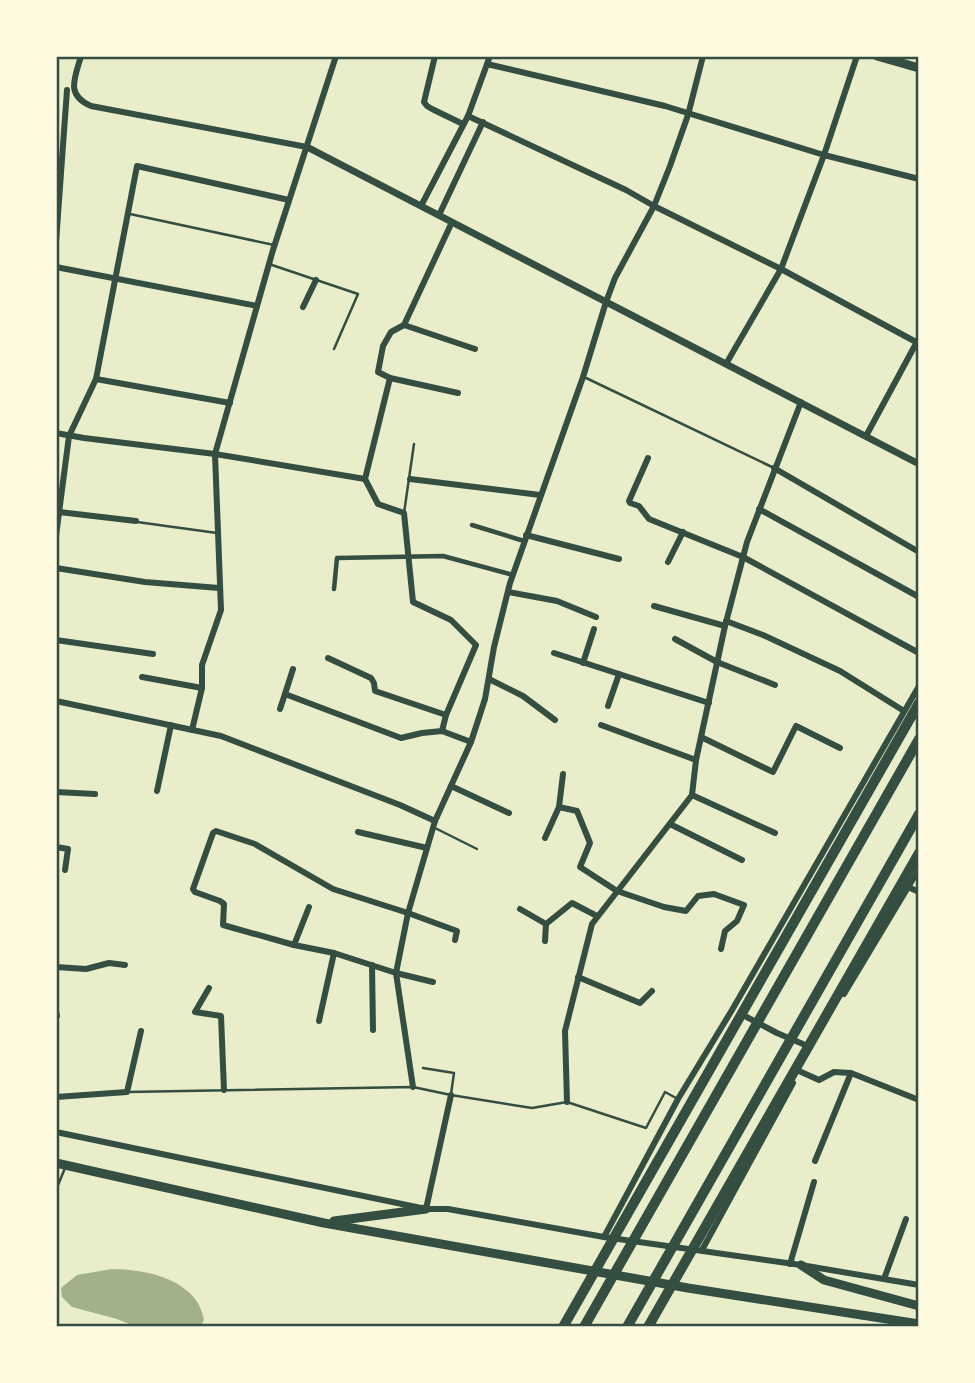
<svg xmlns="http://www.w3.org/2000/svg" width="975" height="1383" font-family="'Libre Baskerville',serif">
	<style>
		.water { fill: #a3b18a }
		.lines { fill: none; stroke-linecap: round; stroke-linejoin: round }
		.service { stroke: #344e41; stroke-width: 2.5 }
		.pedestrian { stroke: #344e41; stroke-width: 4.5 }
		.minor { stroke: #344e41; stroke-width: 6 }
		.tertiary { stroke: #344e41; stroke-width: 7 }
		.primary { stroke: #344e41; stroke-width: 9 }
		.trunk { stroke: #344e41; stroke-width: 10 }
		.neatline { fill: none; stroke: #344e41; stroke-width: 2.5 }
	</style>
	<rect width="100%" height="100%" fill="#e9edc9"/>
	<path class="water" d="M 112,1269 C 146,1269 198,1280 204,1320 L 200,1327 L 137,1327 L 117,1319 L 72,1307 L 62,1297 L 61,1288 L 77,1275 Z"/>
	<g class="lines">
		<g class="service">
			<path d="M 130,214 L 274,245"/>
			<path d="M 269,264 L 358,294 L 334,349"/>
			<path d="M 584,377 L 774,468"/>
			<path d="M 404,513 L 414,444"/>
			<path d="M 137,522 L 217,533"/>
			<path d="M 433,827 L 477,849"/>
			<path d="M 423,1068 L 454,1073 L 451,1094"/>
			<path d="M 127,1092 L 413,1087 L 451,1095 L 532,1108 L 567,1102 L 646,1128 L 665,1092 L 676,1098"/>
			<path d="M 56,1190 L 65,1168"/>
		</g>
		<g class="pedestrian">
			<path d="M 472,525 L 524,541"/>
			<path d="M 334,589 L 337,558 L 443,556 L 513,575"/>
		</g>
		<g class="minor">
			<path d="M 81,56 C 75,78 65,95 91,106 L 307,147"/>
			<path d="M 435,56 L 424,102 L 427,106 L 432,109 L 463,124"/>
			<path d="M 487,64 L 665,106 L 824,155 L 919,179"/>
			<path d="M 468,116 L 626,190 L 654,206 L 781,269 L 916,342"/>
			<path d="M 421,206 L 468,116 L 490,56"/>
			<path d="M 439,215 L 483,122"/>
			<path d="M 56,242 L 67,90"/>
			<path d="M 56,267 L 257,306"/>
			<path d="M 303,307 L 316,280"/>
			<path d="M 404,325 L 475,349"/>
			<path d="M 726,364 L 781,269 L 824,155 L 857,56"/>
			<path d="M 390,378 L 458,393"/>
			<path d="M 96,379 L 230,403"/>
			<path d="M 56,433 L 84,438 L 215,454 L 365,479"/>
			<path d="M 866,436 L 919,338"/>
			<path d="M 648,458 L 629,501 L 630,503 L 639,506 L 649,519 L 743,557 L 919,653"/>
			<path d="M 774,468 L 919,552"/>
			<path d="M 410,479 L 540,495"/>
			<path d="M 759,509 L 919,597"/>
			<path d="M 59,512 L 136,521"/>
			<path d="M 526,535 L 619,559"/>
			<path d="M 56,536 L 69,436 L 96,379 L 137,166 L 289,200"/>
			<path d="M 668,562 L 683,532"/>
			<path d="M 56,568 L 145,582 L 219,588"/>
			<path d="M 508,592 L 557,601 L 596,617"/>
			<path d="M 654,606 L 725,626"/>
			<path d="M 726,621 L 763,635 L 840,671 L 904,711"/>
			<path d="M 675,639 L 717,662 L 775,685"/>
			<path d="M 56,640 L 153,654"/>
			<path d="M 554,653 L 709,703"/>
			<path d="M 328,658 L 371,678 L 374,683 L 375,691 L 446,715"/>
			<path d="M 583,663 L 594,629"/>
			<path d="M 293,669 L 285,694 L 401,738 L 422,733 L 442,731 L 471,742"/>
			<path d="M 142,677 L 202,688"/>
			<path d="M 489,679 L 523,696 L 555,720"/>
			<path d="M 56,701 L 221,736 L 400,805 L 435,821"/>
			<path d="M 608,706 L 619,674"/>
			<path d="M 280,709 L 285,694"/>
			<path d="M 601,725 L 696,760"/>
			<path d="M 192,730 L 202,688 L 202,665 L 221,610 L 215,454 L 273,250 L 336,56"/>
			<path d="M 442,731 L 446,715 L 476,645 L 451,620 L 413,602 L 404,513 L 378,504 L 365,479 L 390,378 L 378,372 L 383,346 L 391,332 L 404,325 L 452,222"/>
			<path d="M 701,737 L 773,772 L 796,726 L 840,748"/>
			<path d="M 451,786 L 509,813"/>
			<path d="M 157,791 L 171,725"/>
			<path d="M 56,792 L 95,794"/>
			<path d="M 692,795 L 775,833"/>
			<path d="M 559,807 L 577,811 L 590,843 L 580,867 L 617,891 L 664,907 L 686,911 L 698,896 L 714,894 L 744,905 L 737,921 L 725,931 L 721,949"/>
			<path d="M 670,824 L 742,860"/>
			<path d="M 358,832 L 427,848"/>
			<path d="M 545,838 L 559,807 L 563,774"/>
			<path d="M 56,847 L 68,849 L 65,870"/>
			<path d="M 908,887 L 919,892"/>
			<path d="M 309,907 L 294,945 L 223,925 L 224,904 L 220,901 L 195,892 L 193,889 L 213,833 L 216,831 L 255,844 L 333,889 L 408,913 L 457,931 L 455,940"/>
			<path d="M 520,909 L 546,924 L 572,903 L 597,916"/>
			<path d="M 545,941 L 546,924"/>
			<path d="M 294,945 L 334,953 L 396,973 L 433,982"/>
			<path d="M 372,965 L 373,1030"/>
			<path d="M 56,967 L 86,969 L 109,963 L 125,965"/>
			<path d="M 578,977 L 640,1003 L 652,991"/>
			<path d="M 209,988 L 195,1012 L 221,1016 L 224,1090"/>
			<path d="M 844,994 L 919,869"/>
			<path d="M 56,1011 L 57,1016"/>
			<path d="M 741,1014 L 777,1033 L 810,1047"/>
			<path d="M 319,1021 L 334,953"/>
			<path d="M 799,1071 L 819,1080 L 834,1072 L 851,1073 L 919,1100"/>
			<path d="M 413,1087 L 396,973 L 408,913 L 435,821 L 471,742 L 485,699 L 494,647 L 510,583 L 583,377 L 606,302 L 615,278 L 654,206 L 670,166 L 688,115 L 703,56"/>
			<path d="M 56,1097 L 127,1092 L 141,1031"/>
			<path d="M 567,1102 L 565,1031 L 592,924 L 692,795 L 696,760 L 725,626 L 747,542 L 801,402"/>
			<path d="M 56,1132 L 426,1209 L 448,1209 L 604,1237 L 801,1265 L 919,1285"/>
			<path d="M 815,1161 L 851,1073"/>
			<path d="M 426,1209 L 451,1095"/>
			<path d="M 604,1237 L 678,1099 L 732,1010 L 919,686"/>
			<path d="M 702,1250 L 793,1083"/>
			<path d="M 790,1264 L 814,1182"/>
			<path d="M 884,1279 L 906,1219"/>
		</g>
		<path class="tertiary" d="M 307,147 L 919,464"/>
		<g class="primary">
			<path d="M 877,56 L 919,68"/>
			<path d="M 56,1163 L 324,1223 L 688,1288 L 919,1324"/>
			<path d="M 334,1221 L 426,1209"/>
			<path d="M 801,1265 L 824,1280 L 919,1306"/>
		</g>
		<g class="trunk">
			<path d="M 563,1327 L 919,703"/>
			<path d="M 584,1327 L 919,739"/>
			<path d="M 627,1327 L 919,814"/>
			<path d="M 648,1327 L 919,853"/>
		</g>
	</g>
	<rect width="975" height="1383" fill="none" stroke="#fefae0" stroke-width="116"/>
	<rect x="58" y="58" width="859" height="1267" class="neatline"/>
</svg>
